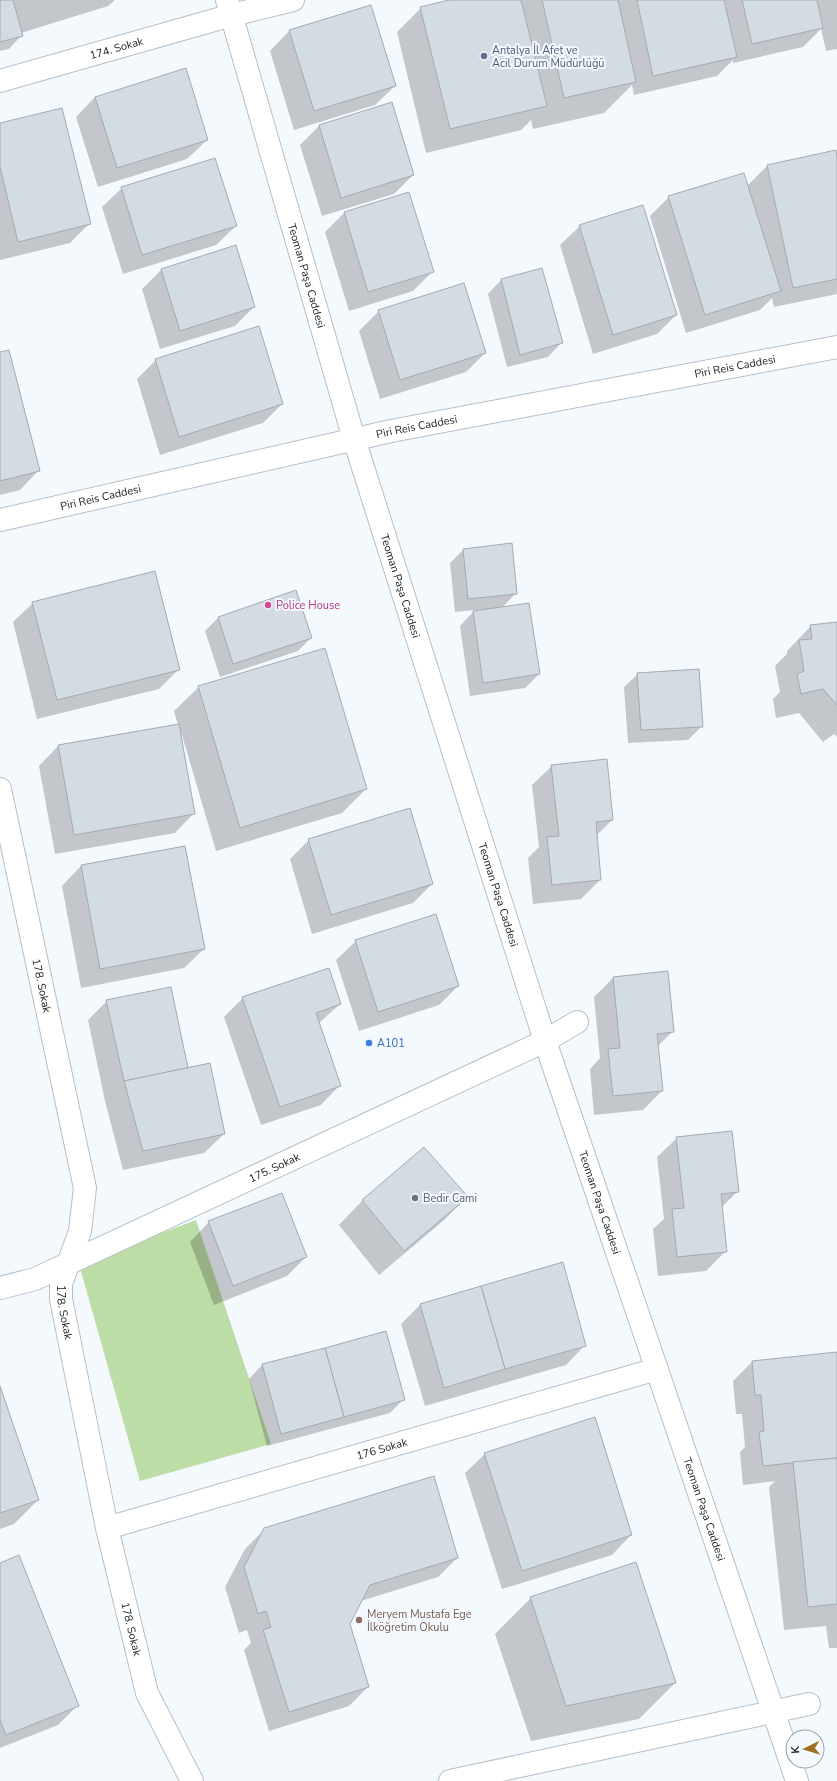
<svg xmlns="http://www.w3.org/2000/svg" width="837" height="1781" font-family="'Nunito Sans',sans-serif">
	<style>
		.green { fill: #bddda6 }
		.shadow { fill: #0003 }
		.building { fill: #d3dbe3; stroke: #a2abb2 }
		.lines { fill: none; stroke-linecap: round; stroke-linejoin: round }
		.minor-casing { stroke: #b7bfc7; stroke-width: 24 }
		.minor { stroke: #fff; stroke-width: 22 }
		.service-dot { fill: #5c6f8a; stroke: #f4f9fe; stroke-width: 1.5 }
		.hotel-dot { fill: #d1479c; stroke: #f4f9fe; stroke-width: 1.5 }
		.shop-dot { fill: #3f7fe0; stroke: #f4f9fe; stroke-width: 1.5 }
		.worship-dot { fill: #6b7280; stroke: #f4f9fe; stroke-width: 1.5 }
		.education-dot { fill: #8d6e63; stroke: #f4f9fe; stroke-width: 1.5 }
		.labels { text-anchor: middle; stroke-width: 4; stroke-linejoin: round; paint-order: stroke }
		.street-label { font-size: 11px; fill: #1a1d20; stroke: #f4f9fe }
		.service-label { font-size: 11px; fill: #4e5e75; stroke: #f4f9fe; text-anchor: start }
		.hotel-label { font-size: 11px; fill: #b23c85; stroke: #f4f9fe; text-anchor: start }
		.shop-label { font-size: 11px; fill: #366cbe; stroke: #f4f9fe; text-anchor: start }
		.worship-label { font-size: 11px; fill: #5b616d; stroke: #f4f9fe; text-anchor: start }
		.education-label { font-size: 11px; fill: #785e54; stroke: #f4f9fe; text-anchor: start }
	</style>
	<rect width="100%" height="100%" fill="#f4f9fe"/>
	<path class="green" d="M 196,1220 L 271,1444 L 140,1481 L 79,1264 Z"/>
	<g class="shadow">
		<path d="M 0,0 L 115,0 L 108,6 L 21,33 L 22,35 L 9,49 L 0,51 Z"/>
		<path d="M 454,0 L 837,0 L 837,49 L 826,51 L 821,29 L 803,47 L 733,63 L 733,60 L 717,76 L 634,95 L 632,85 L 604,113 L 533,129 L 531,120 L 521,130 L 426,153 L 397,32 L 421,8 Z"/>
		<path d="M 370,6 L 395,86 L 375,105 L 294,130 L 270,51 L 289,31 Z"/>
		<path d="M 95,97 L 207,140 L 187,159 L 98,187 L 76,117 Z"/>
		<path d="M 391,103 L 413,175 L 394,194 L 322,216 L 300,145 L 319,126 Z"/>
		<path d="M 0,124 L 89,224 L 70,243 L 0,260 Z"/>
		<path d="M 837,162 L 837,294 L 774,307 L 772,298 L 760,310 L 686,333 L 650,216 L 669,197 L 747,186 L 767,166 Z"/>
		<path d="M 122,188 L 236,226 L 216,245 L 123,274 L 102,207 Z"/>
		<path d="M 408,193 L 433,271 L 413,291 L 349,311 L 325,232 L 344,213 Z"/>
		<path d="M 580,226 L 676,315 L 657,334 L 593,354 L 560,245 Z"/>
		<path d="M 236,247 L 254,307 L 235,326 L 160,349 L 142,289 L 161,270 Z"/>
		<path d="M 542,269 L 561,343 L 548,357 L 507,367 L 488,294 L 501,280 Z"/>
		<path d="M 379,311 L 485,353 L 466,372 L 380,399 L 359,331 Z"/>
		<path d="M 0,354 L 39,470 L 20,490 L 0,495 Z"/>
		<path d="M 156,360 L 282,404 L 263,423 L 160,455 L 137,379 Z"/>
		<path d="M 463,550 L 516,593 L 502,608 L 539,674 L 525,688 L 470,696 L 460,626 L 473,612 L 484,611 L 484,609 L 455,612 L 450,563 Z"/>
		<path d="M 33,603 L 179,669 L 159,689 L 37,719 L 13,622 Z"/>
		<path d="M 218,618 L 311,638 L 298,651 L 220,677 L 205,631 Z"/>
		<path d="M 837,623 L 837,737 L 834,734 L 823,742 L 799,713 L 776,718 L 773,699 L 780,692 L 775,666 L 787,654 L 787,651 L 811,626 Z"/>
		<path d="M 638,674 L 702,726 L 688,740 L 628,743 L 624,687 Z"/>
		<path d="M 199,687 L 366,789 L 342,813 L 216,851 L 182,735 L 180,735 L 194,813 L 175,833 L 55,854 L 39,766 L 58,746 L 178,725 L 174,711 Z"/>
		<path d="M 552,766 L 612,820 L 596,836 L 600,880 L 581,899 L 533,904 L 528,858 L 539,847 L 532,785 Z"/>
		<path d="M 309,840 L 432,884 L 413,903 L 312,934 L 290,859 Z"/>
		<path d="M 81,866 L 204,949 L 184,968 L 81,988 L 62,886 Z"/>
		<path d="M 356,941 L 458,986 L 439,1005 L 359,1031 L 336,960 Z"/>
		<path d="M 667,972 L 673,1031 L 657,1047 L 662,1091 L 643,1110 L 594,1115 L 590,1069 L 600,1058 L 594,997 L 613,978 Z"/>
		<path d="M 243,998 L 340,1004 L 319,1023 L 340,1085 L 321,1105 L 261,1125 L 224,1017 Z"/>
		<path d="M 107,1001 L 224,1134 L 204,1153 L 123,1170 L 105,1101 L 88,1020 Z"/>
		<path d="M 677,1138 L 738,1191 L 721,1208 L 726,1251 L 706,1271 L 658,1276 L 653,1229 L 664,1219 L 657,1157 Z"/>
		<path d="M 467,1197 L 443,1221 L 379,1275 L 339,1225 L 363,1200 Z"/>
		<path d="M 209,1222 L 306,1257 L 287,1276 L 214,1305 L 190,1242 Z"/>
		<path d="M 562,1263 L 585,1345 L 566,1365 L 425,1406 L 401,1324 L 420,1305 Z"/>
		<path d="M 837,1353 L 837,1648 L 829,1648 L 826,1626 L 784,1630 L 769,1487 L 775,1481 L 743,1485 L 740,1452 L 745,1447 L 742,1414 L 736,1414 L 733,1381 L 752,1362 Z"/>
		<path d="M 262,1365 L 403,1400 L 390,1413 L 267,1446 L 249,1379 Z"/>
		<path d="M 0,1389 L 38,1500 L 14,1524 L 0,1529 Z"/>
		<path d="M 485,1454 L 631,1535 L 612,1555 L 502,1589 L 465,1473 Z"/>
		<path d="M 265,1529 L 457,1558 L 438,1577 L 361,1601 L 349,1624 L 368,1687 L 349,1706 L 269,1731 L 244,1650 L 251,1643 L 247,1630 L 239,1633 L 225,1587 L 245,1549 Z"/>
		<path d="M 0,1564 L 78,1705 L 58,1725 L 0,1748 Z"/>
		<path d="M 531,1598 L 675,1683 L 639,1719 L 531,1741 L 495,1634 Z"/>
	</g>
	<g class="building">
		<path d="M 0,0 L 13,0 L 23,36 L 0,42 Z"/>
		<path d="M 449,0 L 521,0 L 547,106 L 450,129 L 420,7 Z"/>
		<path d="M 542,0 L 618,0 L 636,82 L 564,98 Z"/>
		<path d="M 637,0 L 724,0 L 737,57 L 653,76 Z"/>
		<path d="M 742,0 L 817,0 L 823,28 L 752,44 Z"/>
		<path d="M 371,5 L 396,86 L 314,111 L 289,30 Z"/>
		<path d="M 186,68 L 208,140 L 117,168 L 95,97 Z"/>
		<path d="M 392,102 L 414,175 L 341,198 L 319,125 Z"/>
		<path d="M 62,108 L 91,224 L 18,242 L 0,167 L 0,123 Z"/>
		<path d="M 836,150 L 837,157 L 837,279 L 793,288 L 767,165 Z"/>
		<path d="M 215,158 L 237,226 L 142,255 L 121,187 Z"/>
		<path d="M 744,173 L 781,291 L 705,315 L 668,196 Z"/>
		<path d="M 409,192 L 434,272 L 368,292 L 344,212 Z"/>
		<path d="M 643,205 L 677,315 L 613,335 L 579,225 Z"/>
		<path d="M 236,245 L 255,307 L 180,331 L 161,269 Z"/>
		<path d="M 542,268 L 563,343 L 520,355 L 501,279 Z"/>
		<path d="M 464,283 L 486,353 L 400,380 L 378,310 Z"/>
		<path d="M 259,326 L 283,404 L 179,437 L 155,359 Z"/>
		<path d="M 9,350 L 40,471 L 0,481 L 0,352 Z"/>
		<path d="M 512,543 L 517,594 L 468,599 L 463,549 Z"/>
		<path d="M 155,571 L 180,670 L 57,700 L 32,602 Z"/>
		<path d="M 296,590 L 312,638 L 233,664 L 218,617 Z"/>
		<path d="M 529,603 L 540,674 L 483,683 L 473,611 Z"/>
		<path d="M 837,622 L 837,705 L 823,689 L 801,694 L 797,674 L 804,671 L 799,640 L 812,639 L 810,625 Z"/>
		<path d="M 325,648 L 367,789 L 240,828 L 198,686 Z"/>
		<path d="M 699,669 L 703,727 L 641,730 L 637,673 Z"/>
		<path d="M 179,724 L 195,814 L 74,835 L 58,745 Z"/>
		<path d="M 607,759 L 613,820 L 596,822 L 601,880 L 552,885 L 547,837 L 559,836 L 551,765 Z"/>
		<path d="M 410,808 L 433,884 L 331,915 L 308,839 Z"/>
		<path d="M 185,846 L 205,949 L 100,969 L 81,865 Z"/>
		<path d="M 436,914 L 459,986 L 378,1012 L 355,940 Z"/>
		<path d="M 329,968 L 341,1004 L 316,1013 L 341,1086 L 280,1107 L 242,997 Z"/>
		<path d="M 668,971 L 674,1032 L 657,1034 L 663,1091 L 613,1096 L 608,1049 L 620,1048 L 613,977 Z"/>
		<path d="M 171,987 L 188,1068 L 124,1081 L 106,1000 Z"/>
		<path d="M 210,1063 L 225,1134 L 143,1151 L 124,1081 Z"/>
		<path d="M 732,1131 L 739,1192 L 721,1194 L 727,1252 L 677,1257 L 672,1209 L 684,1208 L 676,1137 Z"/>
		<path d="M 424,1147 L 468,1197 L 404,1251 L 362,1200 Z"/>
		<path d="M 282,1193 L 307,1257 L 233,1286 L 208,1221 Z"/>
		<path d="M 563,1262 L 586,1346 L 505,1369 L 481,1286 Z"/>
		<path d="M 481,1286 L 505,1369 L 444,1388 L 420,1304 Z"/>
		<path d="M 386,1331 L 405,1400 L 344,1417 L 325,1348 Z"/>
		<path d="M 325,1348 L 344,1417 L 281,1434 L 262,1364 Z"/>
		<path d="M 837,1352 L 837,1458 L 763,1466 L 759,1432 L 764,1431 L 761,1395 L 755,1395 L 752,1361 Z"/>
		<path d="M 0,1386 L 39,1500 L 0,1513 Z"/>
		<path d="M 595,1417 L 632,1535 L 522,1571 L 484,1453 Z"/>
		<path d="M 837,1458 L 837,1604 L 808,1607 L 793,1462 Z"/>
		<path d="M 434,1476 L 458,1558 L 370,1585 L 350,1624 L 369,1687 L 289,1712 L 263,1630 L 271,1627 L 266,1611 L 258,1614 L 244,1567 L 264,1528 Z"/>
		<path d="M 19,1555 L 79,1706 L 6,1735 L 0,1720 L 0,1563 Z"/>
		<path d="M 636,1562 L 676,1683 L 566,1706 L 530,1597 Z"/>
	</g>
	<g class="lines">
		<defs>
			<g id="minor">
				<path id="s1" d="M 227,0 L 354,439 L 545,1041 L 797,1781"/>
				<path id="s2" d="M 0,81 L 232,15 L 293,0"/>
				<path id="s3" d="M 0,520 L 391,431 L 837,347"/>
				<path id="s4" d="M 0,789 L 85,1188 L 80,1231 L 61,1284 L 61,1299 L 107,1528 L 147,1693 L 192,1781"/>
				<path id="s5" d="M 0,1288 L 35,1279 L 545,1041 L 577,1022"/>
				<path id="s6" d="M 107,1528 L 657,1369"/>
				<path d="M 450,1781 L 809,1704"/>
			</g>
		</defs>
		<use href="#minor" class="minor-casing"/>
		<use href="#minor" class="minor"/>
	</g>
	<circle class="service-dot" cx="484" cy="56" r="4"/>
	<circle class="hotel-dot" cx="268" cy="605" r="4"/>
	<circle class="shop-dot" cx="369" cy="1043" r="4"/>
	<circle class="worship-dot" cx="415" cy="1198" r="4"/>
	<circle class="education-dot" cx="359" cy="1620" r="4"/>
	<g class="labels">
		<g class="street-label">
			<text dy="4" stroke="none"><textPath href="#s2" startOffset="121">174. Sokak</textPath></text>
			<text dy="4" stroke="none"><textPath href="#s1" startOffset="287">Teoman Paşa Caddesi</textPath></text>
			<text dy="4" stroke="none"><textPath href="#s3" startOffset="751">Piri Reis Caddesi</textPath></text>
			<text dy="4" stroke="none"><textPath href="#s3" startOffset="427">Piri Reis Caddesi</textPath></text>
			<text dy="4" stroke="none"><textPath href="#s3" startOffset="103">Piri Reis Caddesi</textPath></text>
			<text dy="4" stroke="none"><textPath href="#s1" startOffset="611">Teoman Paşa Caddesi</textPath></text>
			<text dy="4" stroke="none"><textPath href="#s1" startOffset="935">Teoman Paşa Caddesi</textPath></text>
			<text dy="4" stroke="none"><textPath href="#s4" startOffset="201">178. Sokak</textPath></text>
			<text dy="4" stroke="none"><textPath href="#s5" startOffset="300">175. Sokak</textPath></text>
			<text dy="4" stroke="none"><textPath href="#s1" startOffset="1259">Teoman Paşa Caddesi</textPath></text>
			<text dy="4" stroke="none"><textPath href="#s4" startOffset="536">178. Sokak</textPath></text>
			<text dy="4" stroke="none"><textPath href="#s6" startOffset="286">176 Sokak</textPath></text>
			<text dy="4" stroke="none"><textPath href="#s1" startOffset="1583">Teoman Paşa Caddesi</textPath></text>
			<text dy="4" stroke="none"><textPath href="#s4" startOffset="860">178. Sokak</textPath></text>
		</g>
		<g class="service-label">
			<text x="492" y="54">Antalya İl Afet ve<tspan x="492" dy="13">Acil Durum Müdürlüğü</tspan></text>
		</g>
		<g class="hotel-label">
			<text x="276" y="609">Police House</text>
		</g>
		<g class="shop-label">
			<text x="377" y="1047">A101</text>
		</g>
		<g class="worship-label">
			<text x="423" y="1202">Bedir Cami</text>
		</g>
		<g class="education-label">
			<text x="367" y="1618">Meryem Mustafa Ege<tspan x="367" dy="13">İlköğretim Okulu</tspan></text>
		</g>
	</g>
	<g transform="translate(805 1749) rotate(265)"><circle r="19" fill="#f4f9fe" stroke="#9da1a5"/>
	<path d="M0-3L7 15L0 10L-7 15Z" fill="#9f6f22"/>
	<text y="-6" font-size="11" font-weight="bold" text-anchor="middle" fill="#1a1d20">K</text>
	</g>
</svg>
